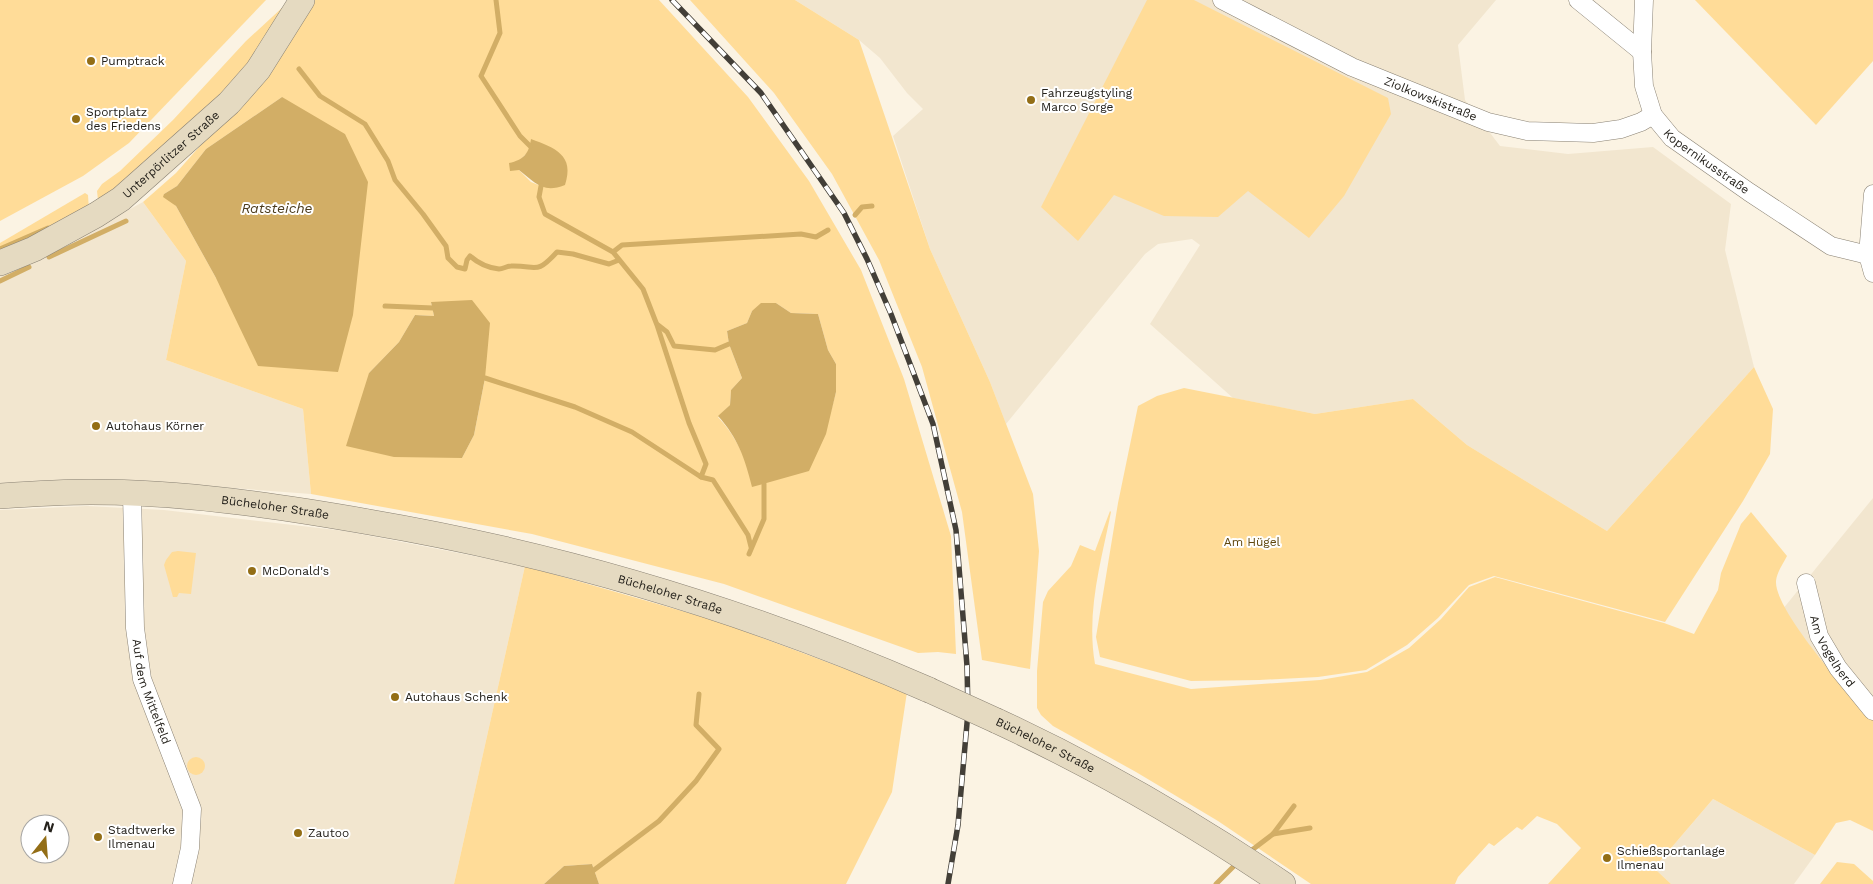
<svg xmlns="http://www.w3.org/2000/svg" width="1873" height="884" font-family="'Work Sans',sans-serif">
	<style>
		.built { fill: #f2e6cf; fill-rule: evenodd }
		.green { fill: #ffdc98; fill-rule: evenodd }
		.water { fill: #d2ae66 }
		.lines { fill: none; stroke-linecap: round; stroke-linejoin: round }
		.stream { stroke: #d2ae66; stroke-width: 5 }
		.street-casing { stroke: #898173; stroke-width: 19 }
		.secondary-casing { stroke: #898173; stroke-width: 26 }
		.street { stroke: #fff; stroke-width: 18 }
		.secondary { stroke: #e5dac1; stroke-width: 25 }
		.rail-casing { stroke: #433f38; stroke-width: 5.5 }
		.rail { stroke: #fff; stroke-width: 4; stroke-dasharray: 11; stroke-linecap: butt }
		.secondary-bridge-casing { stroke: #898173; stroke-width: 26; stroke-linecap: butt }
		.secondary-bridge { stroke: #e5dac1; stroke-width: 25 }
		.poi-dot { fill: #936e16; stroke: #fff; stroke-width: 2 }
		.labels { text-anchor: middle; stroke-width: 4; stroke-linejoin: round; paint-order: stroke }
		.poi-label { font-size: 12px; fill: #24211b; stroke: #fff; text-anchor: start }
		.street-label { font-size: 12px; fill: #24211b; stroke: #fff }
		.park-label { font-size: 12px; fill: #5f460d; stroke: #fff }
		.water-label { font-size: 14px; font-style: italic; fill: #4c3c1d; stroke: #fff }
	</style>
	<rect width="100%" height="100%" fill="#fbf3e3"/>
	<g class="built">
		<path d="M 795,0 L 1496,0 L 1458,45 L 1465,100 L 1500,146 L 1568,154 L 1653,147 L 1731,204 L 1725,250 L 1754,367 L 1607,531 L 1467,445 L 1413,399 L 1315,414 L 1233,398 L 1150,324 L 1200,245 L 1192,239 L 1158,244 L 1145,254 L 1006,424 L 990,382 L 930,249 L 893,136 L 923,109 L 907,93 L 880,58 L 859,40 Z"/>
		<path d="M 143,202 L 186,261 L 166,360 L 303,409 L 311,494 L 166,483 L 0,491 L 0,276 L 34,261 Z"/>
		<path d="M 1873,498 L 1873,737 L 1765,631 Z"/>
		<path d="M 87,506 L 164,510 L 345,531 L 525,566 L 454,884 L 0,884 L 0,510 ZM 30,824 L 60,824 L 60,854 L 30,854 Z"/>
		<path d="M 1713,799 L 1815,855 L 1794,884 L 1671,884 L 1654,868 Z"/>
	</g>
	<g class="green">
		<path d="M 0,0 L 266,0 L 129,143 L 83,176 L 0,221 Z"/>
		<path d="M 314,0 L 659,0 L 748,97 L 809,181 L 861,270 L 904,379 L 951,536 L 956,654 L 938,652 L 918,653 L 724,584 L 532,534 L 311,494 L 303,409 L 166,360 L 186,261 L 143,202 L 176,173 L 287,48 ZM 282,97 L 216,278 L 176,206 L 164,194 L 177,186 L 206,149 ZM 529,151 L 541,186 L 531,182 L 519,170 L 519,161 ZM 431,302 L 485,378 L 474,435 L 462,458 L 369,373 L 399,342 L 415,315 L 434,316 ZM 776,303 L 791,313 L 818,314 L 828,350 L 836,364 L 836,392 L 831,411 L 748,468 C 741,448 732,432 718,417 L 730,405 L 731,390 L 742,378 L 729,344 L 727,331 L 747,323 L 752,311 Z"/>
		<path d="M 690,0 L 795,0 L 859,40 L 930,249 L 990,382 L 1033,494 L 1039,551 L 1030,669 L 982,660 L 962,512 L 922,367 L 879,260 L 832,174 L 774,93 Z"/>
		<path d="M 1147,0 L 1194,0 L 1388,98 L 1391,114 L 1344,196 L 1309,238 L 1248,191 L 1218,217 L 1164,216 L 1114,195 L 1078,241 L 1041,207 Z"/>
		<path d="M 1695,0 L 1873,0 L 1873,61 L 1816,125 Z"/>
		<path d="M 284,6 L 258,57 L 137,176 L 98,200 L 97,191 L 102,184 L 120,171 L 173,120 L 246,41 Z"/>
		<path d="M 85,193 L 88,195 L 89,210 L 0,254 L 0,243 Z"/>
		<path d="M 1754,367 L 1773,409 L 1770,454 L 1743,501 L 1665,622 L 1494,576 L 1469,585 L 1438,618 L 1407,645 L 1366,670 L 1318,677 L 1259,680 L 1191,681 L 1100,657 L 1096,637 L 1118,503 L 1138,406 L 1157,396 L 1184,388 L 1315,414 L 1413,399 L 1467,445 L 1607,531 Z"/>
		<path d="M 1110,511 L 1111,512 C 1101,562 1086,612 1095,664 L 1191,689 L 1320,680 L 1367,672 L 1409,648 L 1441,619 L 1469,587 L 1495,577 L 1664,623 L 1694,634 L 1718,590 L 1721,573 L 1741,524 L 1751,512 L 1787,556 C 1783,564 1777,572 1776,581 C 1774,610 1851,696 1873,720 L 1873,831 L 1850,820 L 1836,823 L 1815,855 L 1713,799 L 1654,868 L 1671,884 L 1548,884 L 1581,848 L 1557,824 L 1537,816 L 1522,830 L 1517,827 L 1494,846 L 1489,843 L 1458,877 L 1455,884 L 1311,884 L 1218,821 L 1136,772 L 1053,726 L 1041,715 L 1037,708 L 1037,671 L 1043,602 L 1048,591 L 1071,566 L 1080,545 L 1095,551 Z"/>
		<path d="M 178,551 L 196,553 L 191,594 L 179,593 L 177,597 L 173,597 L 164,565 L 166,560 L 172,552 Z"/>
		<path d="M 525,566 L 717,621 L 907,692 L 892,792 L 846,884 L 599,884 L 592,864 L 564,866 L 544,884 L 454,884 Z"/>
		<circle cx="196" cy="766" r="9"/>
		<path d="M 1837,862 L 1854,864 L 1873,881 L 1873,884 L 1820,884 Z"/>
	</g>
	<g class="water">
		<path d="M 282,97 L 345,134 L 368,182 L 353,315 L 338,372 L 258,366 L 216,278 L 176,206 L 163,197 L 164,194 L 177,186 L 206,149 Z"/>
		<path d="M 531,139 C 555,148 575,155 565,185 C 542,194 535,182 519,170 L 510,171 L 509,163 C 524,160 529,153 531,139 Z"/>
		<path d="M 472,300 L 490,323 L 485,378 L 474,435 L 462,458 L 394,457 L 346,446 L 369,373 L 399,342 L 415,315 L 434,316 L 431,302 Z"/>
		<path d="M 761,303 L 776,303 L 791,313 L 818,314 L 828,350 L 836,364 L 836,392 L 826,434 L 809,471 L 752,487 C 745,459 738,438 718,416 L 730,405 L 731,390 L 742,378 L 729,344 L 727,331 L 747,323 L 752,311 Z"/>
		<path d="M 592,864 L 599,884 L 544,884 L 564,866 Z"/>
	</g>
	<g class="lines">
		<g class="stream">
			<path d="M 496,0 L 500,33 L 481,76 L 520,136 L 530,146"/>
			<path d="M 299,69 L 320,96 L 365,124 L 388,161 L 395,180 L 423,214 L 446,246 L 448,258 L 457,267 L 465,269 L 467,260 L 470,256 C 478,263 489,268 499,269 C 503,269 507,266 511,266 C 537,265 535,276 557,252 L 573,254 L 609,264 L 619,260"/>
			<path d="M 541,186 L 539,197 L 545,214 L 613,252 L 643,289 L 657,325 L 689,423 L 706,464 L 701,477"/>
			<path d="M 855,215 L 862,207 L 872,206"/>
			<path d="M 0,249 L 48,228"/>
			<path d="M 613,252 L 622,245 L 801,234 L 816,237 L 828,230"/>
			<path d="M 49,257 L 126,221"/>
			<path d="M 0,281 L 29,267"/>
			<path d="M 385,306 L 433,308"/>
			<path d="M 658,325 L 667,332 L 674,346 L 715,350 L 729,344"/>
			<path d="M 485,378 L 575,407 L 632,432 L 701,477 L 713,480 L 748,535 L 751,547"/>
			<path d="M 749,554 L 764,519 L 764,484"/>
			<path d="M 1273,834 L 1310,828"/>
			<path d="M 1248,853 L 1273,834 L 1294,806"/>
			<path d="M 594,870 L 659,821 L 696,781 L 719,749 L 696,725 L 699,694"/>
			<path d="M 1216,884 L 1238,862"/>
		</g>
		<defs>
			<g id="street">
				<path id="s1" d="M 1222,0 L 1352,67 L 1488,122 L 1527,131 L 1593,133 L 1621,129 L 1641,122 L 1653,115"/>
				<path d="M 1578,0 L 1642,52"/>
				<path id="s2" d="M 1644,0 L 1642,52 L 1644,86 L 1653,115 L 1672,138 L 1749,192 L 1831,246 L 1868,255"/>
				<path d="M 1873,194 L 1868,255 L 1873,273"/>
				<path id="s3" d="M 132,494 L 135,628 L 142,679 L 192,809 L 190,848 L 182,884"/>
				<path id="s4" d="M 1806,583 L 1819,636 L 1838,668 L 1873,711"/>
			</g>
			<g id="secondary">
				<path id="s5" d="M 0,263 L 34,249 L 96,215 L 121,199 L 229,103 L 258,70 L 302,0"/>
				<path id="s6" d="M 0,496 C 30,494 61,492 91,492 C 184,492 278,506 369,522 C 562,555 749,611 929,690"/>
				<path id="s7" d="M 997,721 C 1096,767 1193,823 1283,884"/>
			</g>
		</defs>
		<use href="#street" class="street-casing"/>
		<use href="#secondary" class="secondary-casing"/>
		<use href="#street" class="street"/>
		<use href="#secondary" class="secondary"/>
		<defs>
			<path id="rail" d="M 672,0 L 761,93 L 844,213 L 867,259 L 891,314 L 933,424 L 956,530 L 967,666 L 968,712 L 958,825 L 948,884"/>
		</defs>
		<use href="#rail" class="rail-casing"/>
		<use href="#rail" class="rail"/>
		<defs>
			<path id="secondary-bridge" d="M 929,690 L 997,721"/>
		</defs>
		<use href="#secondary-bridge" class="secondary-bridge-casing"/>
		<use href="#secondary-bridge" class="secondary-bridge"/>
	</g>
	<g class="poi-dot">
		<circle cx="91" cy="61" r="5"/>
		<circle cx="1031" cy="100" r="5"/>
		<circle cx="76" cy="119" r="5"/>
		<circle cx="96" cy="426" r="5"/>
		<circle cx="252" cy="571" r="5"/>
		<circle cx="395" cy="697" r="5"/>
		<circle cx="298" cy="833" r="5"/>
		<circle cx="98" cy="837" r="5"/>
		<circle cx="1607" cy="858" r="5"/>
	</g>
	<g class="labels">
		<g class="poi-label">
			<text x="101" y="65">Pumptrack</text>
			<text x="1041" y="97">Fahrzeugstyling<tspan x="1041" dy="14">Marco Sorge</tspan></text>
			<text x="86" y="116">Sportplatz<tspan x="86" dy="14">des Friedens</tspan></text>
			<text x="106" y="430">Autohaus Körner</text>
			<text x="262" y="575">McDonald's</text>
			<text x="405" y="701">Autohaus Schenk</text>
			<text x="108" y="834">Stadtwerke<tspan x="108" dy="14">Ilmenau</tspan></text>
			<text x="308" y="837">Zautoo</text>
			<text x="1617" y="855">Schießsportanlage<tspan x="1617" dy="14">Ilmenau</tspan></text>
		</g>
		<g class="street-label">
			<text dy="4" stroke="none"><textPath href="#s1" startOffset="231">Ziolkowskistraße</textPath></text>
			<text dy="4" stroke="none"><textPath href="#s5" startOffset="204">Unterpörlitzer Straße</textPath></text>
			<text dy="4" stroke="none"><textPath href="#s2" startOffset="188">Kopernikusstraße</textPath></text>
			<text dy="4" stroke="none"><textPath href="#s6" startOffset="276">Bücheloher Straße</textPath></text>
			<text dy="4" stroke="none"><textPath href="#s6" startOffset="681">Bücheloher Straße</textPath></text>
			<text dy="4" stroke="none"><textPath href="#s4" startOffset="74">Am Vogelherd</textPath></text>
			<text dy="4" stroke="none"><textPath href="#s3" startOffset="200">Auf dem Mittelfeld</textPath></text>
			<text dy="4" stroke="none"><textPath href="#s7" startOffset="54">Bücheloher Straße</textPath></text>
		</g>
		<g class="park-label">
			<text x="1252" y="546">Am Hügel</text>
		</g>
		<g class="water-label">
			<text x="277" y="213">Ratsteiche</text>
		</g>
	</g>
	<g transform="translate(45 839) rotate(17)"><circle r="24" fill="#ffffff" stroke="#a7a6a4"/>
	<path d="M0-4L9 19L0 12L-9 19Z" fill="#936e16"/>
	<text y="-8" font-size="14" font-weight="bold" text-anchor="middle" fill="#24211b">N</text>
	</g>
</svg>
